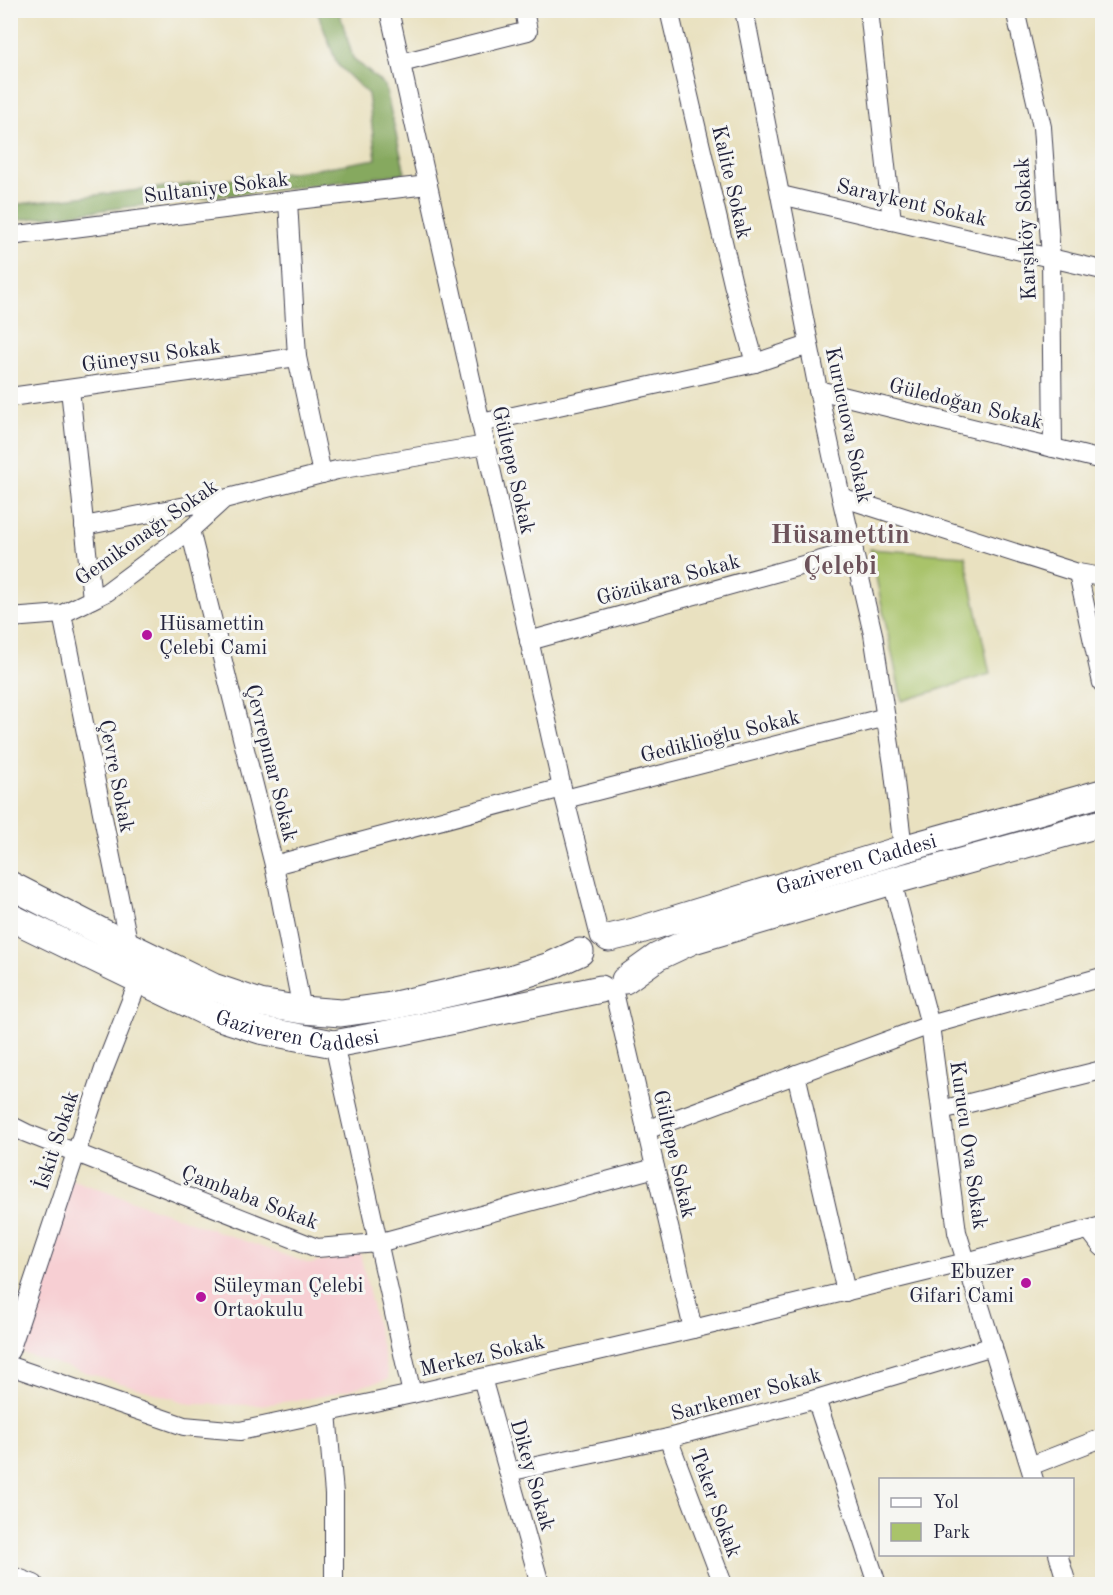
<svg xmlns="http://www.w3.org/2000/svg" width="1113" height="1595" font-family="'Old Standard TT',serif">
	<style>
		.built { fill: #f7cfd3 }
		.green { fill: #a9c36a; stroke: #667252; stroke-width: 1.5 }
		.forest { fill: #86a95e; stroke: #54664c; stroke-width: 1.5 }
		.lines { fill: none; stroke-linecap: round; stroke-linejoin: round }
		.street-casing { stroke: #403f4f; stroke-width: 20 }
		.secondary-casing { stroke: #403f4f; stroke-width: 29 }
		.street { stroke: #fff; stroke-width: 18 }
		.secondary { stroke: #fff; stroke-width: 27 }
		.poi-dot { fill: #b5179e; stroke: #f6f6f2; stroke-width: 2 }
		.labels { text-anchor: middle; stroke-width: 6; stroke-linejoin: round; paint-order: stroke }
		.street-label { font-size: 21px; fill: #22223b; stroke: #f6f6f2 }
		.poi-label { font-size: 21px; fill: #22223b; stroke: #f6f6f2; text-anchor: start }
		.district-label { font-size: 27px; font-weight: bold; fill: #6d535b; stroke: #f6f6f2 }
	</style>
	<rect width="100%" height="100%" fill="#f6f6f2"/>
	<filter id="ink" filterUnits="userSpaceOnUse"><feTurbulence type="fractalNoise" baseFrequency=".0167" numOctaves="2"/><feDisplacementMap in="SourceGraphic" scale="12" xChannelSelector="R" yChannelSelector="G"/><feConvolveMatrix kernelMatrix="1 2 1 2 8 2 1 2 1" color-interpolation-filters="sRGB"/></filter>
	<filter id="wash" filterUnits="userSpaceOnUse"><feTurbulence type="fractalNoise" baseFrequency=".008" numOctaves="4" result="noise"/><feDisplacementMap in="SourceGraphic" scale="24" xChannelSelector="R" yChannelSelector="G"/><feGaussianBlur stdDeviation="1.35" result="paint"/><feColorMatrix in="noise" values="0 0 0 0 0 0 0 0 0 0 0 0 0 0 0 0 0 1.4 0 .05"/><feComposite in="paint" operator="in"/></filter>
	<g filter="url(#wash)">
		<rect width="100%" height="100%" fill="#e9e1c0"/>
		<path class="built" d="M 70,1179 L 310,1264 L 360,1253 L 389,1379 L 324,1396 L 262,1405 L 191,1404 L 14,1351 Z"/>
		<path class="green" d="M 870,549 L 965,556 L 990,674 L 902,701 Z"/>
		<path class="forest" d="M 317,11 L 339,11 L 353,58 L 385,86 L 405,173 L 356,180 L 11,221 L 11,205 L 311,170 L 376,159 L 368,94 L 337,64 Z"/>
	</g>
	<g filter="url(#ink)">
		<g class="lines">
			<defs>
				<g id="street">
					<path d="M 389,10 L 562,788 L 600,937"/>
					<path d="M 669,10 L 733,284 L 755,363"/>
					<path d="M 744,10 L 818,390 L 841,497 L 873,634 L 893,765 L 903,849"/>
					<path d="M 869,10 L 892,221"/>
					<path d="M 1015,10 L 1042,127 L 1051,258 L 1053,448"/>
					<path d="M 401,63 L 528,31 L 524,10"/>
					<path d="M 781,195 L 1102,270"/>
					<path d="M 288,201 L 297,357 L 322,474"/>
					<path d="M 10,236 L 288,201 L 428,185"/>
					<path d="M 70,389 L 92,599"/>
					<path d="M 818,390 L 1102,460"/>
					<path d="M 10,397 L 297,357"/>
					<path d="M 481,423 L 755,363 L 809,345"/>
					<path d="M 841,497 L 1078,573 L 1102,577"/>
					<path d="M 84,526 L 222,499"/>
					<path d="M 190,530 L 274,865 L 302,1010"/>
					<path d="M 1078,573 L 1102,683"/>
					<path d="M 62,614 L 129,946"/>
					<path d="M 10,618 L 62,614 L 107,592 L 190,530 L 224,499 L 337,470 L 486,445"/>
					<path d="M 529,641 L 854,551"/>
					<path d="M 565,799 L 886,717"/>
					<path d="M 274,865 L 562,788"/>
					<path d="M 892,881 L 930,1025 L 957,1232 L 1034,1480"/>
					<path d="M 613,988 L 693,1329"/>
					<path d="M 334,1044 L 412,1394"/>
					<path d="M 796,1074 L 846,1292"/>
					<path d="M 941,1110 L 1102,1070"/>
					<path d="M 10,1125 L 26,1133 L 317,1248 L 378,1243 L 655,1168"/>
					<path d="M 646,1130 L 930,1025 L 1102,977"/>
					<path d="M 1089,1230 L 1102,1247"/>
					<path d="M 10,1351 L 104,1069 L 139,980"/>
					<path d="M 10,1366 L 184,1426 L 240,1431 L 412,1394 L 693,1329 L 966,1262 L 1102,1226"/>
					<path d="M 482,1378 L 540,1584"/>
					<path d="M 816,1399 L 877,1584"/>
					<path d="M 327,1412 L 334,1494 L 334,1584"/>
					<path d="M 668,1438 L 723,1584"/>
					<path d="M 1030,1466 L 1102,1438"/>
					<path d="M 508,1472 L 668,1438 L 816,1399 L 993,1346"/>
					<path d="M 1058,1554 L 1067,1584"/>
					<path d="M 10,1575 L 34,1584"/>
				</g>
				<g id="secondary">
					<path d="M 10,885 L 129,946 L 213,987 L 260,1003 L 302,1010 L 341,1013 L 391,1006 L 510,979 L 550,966 L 580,952"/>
					<path id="s1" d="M 10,917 L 210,1014 L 260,1030 L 334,1044 L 393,1033 L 601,989"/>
					<path id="s2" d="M 609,938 L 634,932 L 903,849 L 1102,793"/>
					<path d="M 625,980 L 657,957 L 693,940 L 892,881 L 1102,823"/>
				</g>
			</defs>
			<use href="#street" class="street-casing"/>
			<use href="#secondary" class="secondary-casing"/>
			<use href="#street" class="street"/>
			<use href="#secondary" class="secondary"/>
		</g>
	</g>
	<g class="poi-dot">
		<circle cx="147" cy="635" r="6"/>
		<circle cx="1026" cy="1283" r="6"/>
		<circle cx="201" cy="1297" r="6"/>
	</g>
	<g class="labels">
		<g class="street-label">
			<text transform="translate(732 182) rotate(77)" y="7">Kalite Sokak</text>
			<text transform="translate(216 187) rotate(-7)" y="7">Sultaniye Sokak</text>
			<text transform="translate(912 202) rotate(13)" y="7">Saraykent Sokak</text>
			<text transform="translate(1025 229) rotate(-93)" y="7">Karşıköy Sokak</text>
			<text transform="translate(151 355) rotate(-8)" y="7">Güneysu Sokak</text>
			<text transform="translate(966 403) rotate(14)" y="7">Güledoğan Sokak</text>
			<text transform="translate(849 425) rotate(78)" y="7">Kurucuova Sokak</text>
			<text transform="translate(514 470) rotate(77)" y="7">Gültepe Sokak</text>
			<text transform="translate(146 532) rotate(-35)" y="7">Gemikonağı Sokak</text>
			<text transform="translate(668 579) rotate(-15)" y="7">Gözükara Sokak</text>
			<text transform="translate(720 736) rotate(-14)" y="7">Gediklioğlu Sokak</text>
			<text transform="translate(272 763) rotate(76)" y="7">Çevrepınar Sokak</text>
			<text transform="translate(117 776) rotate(79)" y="7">Çevre Sokak</text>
			<text dy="7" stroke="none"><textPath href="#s2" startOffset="258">Gaziveren Caddesi</textPath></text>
			<text dy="7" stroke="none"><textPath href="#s1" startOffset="312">Gaziveren Caddesi</textPath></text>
			<text transform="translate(56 1140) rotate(-72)" y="7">İskit Sokak</text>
			<text transform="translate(969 1145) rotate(82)" y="7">Kurucu Ova Sokak</text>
			<text transform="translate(675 1154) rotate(77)" y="7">Gültepe Sokak</text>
			<text transform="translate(250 1197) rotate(21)" y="7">Çambaba Sokak</text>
			<text transform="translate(482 1355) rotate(-13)" y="7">Merkez Sokak</text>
			<text transform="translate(746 1394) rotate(-15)" y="7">Sarıkemer Sokak</text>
			<text transform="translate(533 1475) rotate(74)" y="7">Dikey Sokak</text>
			<text transform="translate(716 1503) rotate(70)" y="7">Teker Sokak</text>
		</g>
		<g class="poi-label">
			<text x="159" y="630">Hüsamettin<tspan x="159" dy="24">Çelebi Cami</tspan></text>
			<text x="1014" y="1278" text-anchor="end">Ebuzer<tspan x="1014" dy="24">Gifari Cami</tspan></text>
			<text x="213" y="1292">Süleyman Çelebi<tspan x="213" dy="24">Ortaokulu</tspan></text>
		</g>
		<g class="district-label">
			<text x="840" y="543">Hüsamettin<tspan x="840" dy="31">Çelebi</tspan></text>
		</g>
	</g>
	<rect width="1113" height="1595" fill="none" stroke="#f6f6f2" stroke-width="36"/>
	<rect x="879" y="1478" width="195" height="78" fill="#f6f6f2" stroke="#a1a1a9" stroke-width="1.5"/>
	<rect x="891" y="1498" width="30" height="9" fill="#ffffff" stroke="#a1a1a9" stroke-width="1.5"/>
	<text x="933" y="1508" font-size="18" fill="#22223b">Yol</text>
	<rect x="891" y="1523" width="30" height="18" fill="#a9c36a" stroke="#a1a1a9" stroke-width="1.5"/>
	<text x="933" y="1538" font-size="18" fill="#22223b">Park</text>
</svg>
